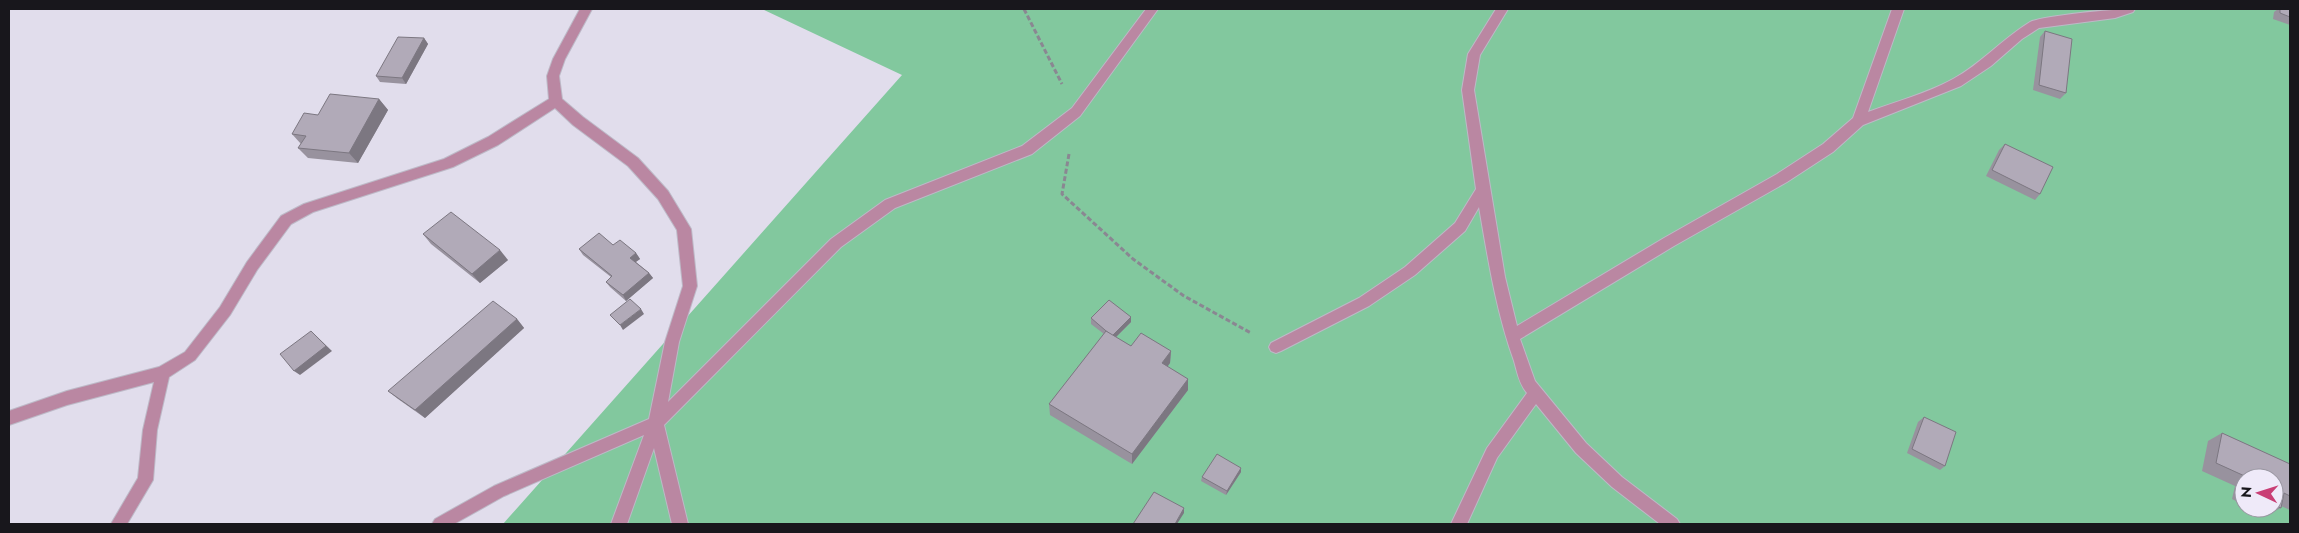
<svg xmlns="http://www.w3.org/2000/svg" width="2299" height="533" font-family="Jost,sans-serif">
	<style>
		.green { fill: #82c89e; fill-rule: evenodd }
		.lines { fill: none; stroke-linecap: round; stroke-linejoin: round }
		.minor-casing { stroke: #bdb9c7; stroke-width: 2 }
		.path { stroke: #8a8792; stroke-width: 3; stroke-dasharray: 5 2.5; stroke-linecap: butt }
		.minor { fill: #ba87a2; fill-rule: evenodd }
		.wall { fill: #98929e }
		.shaded-wall { fill: #7c7781 }
		.building { fill: #b1aab8; stroke: #7c7781 }
	</style>
	<rect width="100%" height="100%" fill="#e1ddec"/>
	<path class="green" d="M 762,9 L 2290,9 L 2290,524 L 503,524 L 902,75 ZM 2244,478 L 2274,478 L 2274,508 L 2244,508 Z"/>
	<g class="lines">
		<defs>
			<g id="minor">
				<path d="M 580,9 L 592,9 L 565,59 L 559,76 L 562,99 L 583,117 L 638,158 L 668,191 L 691,229 L 697,286 L 679,342 L 668,402 L 831,239 L 885,200 L 1022,146 L 1072,108 L 1146,9 L 1158,9 L 1080,116 L 1032,154 L 895,208 L 841,247 L 664,425 L 688,524 L 672,524 L 654,448 L 627,524 L 611,524 L 644,435 L 504,496 L 454,524 L 432,524 L 435,519 L 494,486 L 649,419 L 665,342 L 683,286 L 677,230 L 658,199 L 628,166 L 573,125 L 555,108 L 498,145 L 453,167 L 313,212 L 291,224 L 257,270 L 230,315 L 195,360 L 169,377 L 157,430 L 153,480 L 127,524 L 111,524 L 138,478 L 143,430 L 154,382 L 67,405 L 9,425 L 9,411 L 67,391 L 159,367 L 185,352 L 220,307 L 247,262 L 281,216 L 304,204 L 444,159 L 488,137 L 549,99 L 547,76 L 553,59 Z"/>
				<path d="M 1496,9 L 1508,9 L 1480,55 L 1474,90 L 1505,277 L 1517,326 L 1664,238 L 1777,174 L 1823,144 L 1853,118 L 1892,9 L 1904,9 L 1868,112 C 1895,102 1928,93 1953,79 C 1981,64 2002,39 2030,22 C 2040,16 2120,8 2135,9 L 2133,12 L 2115,18 L 2039,28 L 2022,39 L 1991,66 L 1961,86 L 1863,125 L 1833,152 L 1787,182 L 1674,246 L 1520,339 L 1535,381 L 1586,443 L 1622,477 L 1677,519 L 1680,524 L 1660,524 L 1612,487 L 1576,453 L 1536,404 L 1497,458 L 1467,524 L 1451,524 L 1487,448 L 1527,393 C 1519,384 1517,371 1514,361 C 1496,311 1488,259 1479,207 L 1465,231 L 1415,275 L 1369,306 L 1281,351 L 1276,353 L 1271,351 L 1269,347 L 1271,343 L 1359,298 L 1405,267 L 1455,223 L 1476,189 L 1462,90 L 1468,54 Z"/>
			</g>
		</defs>
		<use href="#minor" class="minor-casing"/>
		<g class="path">
			<path d="M 1024,9 L 1062,84"/>
			<path d="M 1069,154 L 1062,194 L 1133,259 L 1184,296 L 1251,333"/>
		</g>
		<use href="#minor" class="minor"/>
	</g>
	<g class="wall">
		<path d="M 2278,9 L 2290,9 L 2290,25 L 2273,19 L 2274,12 Z"/>
		<path d="M 2045,31 L 2066,93 L 2060,99 L 2033,90 L 2040,37 Z"/>
		<path d="M 424,38 L 428,44 L 406,84 L 380,82 L 376,76 Z"/>
		<path d="M 379,99 L 388,110 L 358,163 L 308,158 L 298,148 L 301,144 L 292,134 L 318,115 Z"/>
		<path d="M 2005,144 L 2040,194 L 2035,200 L 1986,176 L 1999,150 Z"/>
		<path d="M 423,234 L 508,260 L 480,283 L 431,244 Z"/>
		<path d="M 579,249 L 636,253 L 640,259 L 636,262 L 649,273 L 653,278 L 626,301 L 610,287 L 606,282 L 611,277 L 583,255 Z"/>
		<path d="M 1091,318 L 1131,322 L 1116,337 L 1131,346 L 1171,351 L 1170,363 L 1167,367 L 1188,379 L 1188,390 L 1132,464 L 1050,415 L 1049,404 L 1104,334 L 1091,324 Z"/>
		<path d="M 517,319 L 524,328 L 425,418 L 398,399 L 388,391 Z"/>
		<path d="M 1924,417 L 1945,466 L 1940,470 L 1907,453 L 1918,422 Z"/>
		<path d="M 2222,433 L 2290,464 L 2290,510 L 2281,506 L 2281,508 L 2266,515 L 2251,508 L 2274,508 L 2274,478 L 2244,478 L 2244,505 L 2232,499 L 2235,486 L 2202,471 L 2208,441 Z"/>
		<path d="M 1241,472 L 1226,495 L 1201,481 L 1202,477 Z"/>
	</g>
	<g class="shaded-wall">
		<path d="M 424,38 L 428,44 L 406,84 L 402,78 Z"/>
		<path d="M 379,99 L 388,110 L 358,163 L 349,153 Z"/>
		<path d="M 500,250 L 508,260 L 480,283 L 472,274 Z"/>
		<path d="M 636,253 L 640,259 L 634,263 L 630,258 Z"/>
		<path d="M 649,273 L 653,278 L 626,301 L 623,295 Z"/>
		<path d="M 641,309 L 644,314 L 623,330 L 620,325 Z"/>
		<path d="M 1131,317 L 1131,322 L 1113,340 L 1112,336 Z"/>
		<path d="M 517,319 L 524,328 L 425,418 L 415,410 Z"/>
		<path d="M 311,331 L 332,351 L 300,375 L 294,371 Z"/>
		<path d="M 1171,351 L 1170,363 L 1162,374 L 1162,363 Z"/>
		<path d="M 1188,379 L 1188,390 L 1132,464 L 1132,454 Z"/>
		<path d="M 1241,468 L 1241,472 L 1226,495 L 1227,491 Z"/>
		<path d="M 1184,508 L 1184,513 L 1177,524 L 1175,524 Z"/>
	</g>
	<g class="building">
		<path d="M 2280,9 L 2290,9 L 2290,17 L 2280,13 Z"/>
		<path d="M 2045,31 L 2072,39 L 2066,93 L 2039,85 Z"/>
		<path d="M 398,37 L 424,38 L 402,78 L 376,76 Z"/>
		<path d="M 330,94 L 379,99 L 349,153 L 298,148 L 306,136 L 292,134 L 304,113 L 318,115 Z"/>
		<path d="M 2005,144 L 2053,167 L 2040,194 L 1992,170 Z"/>
		<path d="M 451,212 L 500,250 L 472,274 L 423,234 Z"/>
		<path d="M 599,233 L 613,245 L 620,240 L 636,253 L 630,258 L 649,273 L 623,295 L 606,282 L 612,276 L 579,249 Z"/>
		<path d="M 630,299 L 641,309 L 620,325 L 610,315 Z"/>
		<path d="M 1109,300 L 1131,317 L 1112,336 L 1091,318 Z"/>
		<path d="M 493,301 L 517,319 L 415,410 L 388,391 Z"/>
		<path d="M 311,331 L 326,346 L 294,371 L 280,354 Z"/>
		<path d="M 1106,331 L 1131,346 L 1141,333 L 1171,351 L 1162,363 L 1188,379 L 1132,454 L 1049,404 Z"/>
		<path d="M 1924,417 L 1956,432 L 1945,466 L 1912,449 Z"/>
		<path d="M 2222,433 L 2290,464 L 2290,496 L 2284,493 L 2281,508 L 2274,505 L 2274,478 L 2249,478 L 2216,463 Z"/>
		<path d="M 1217,454 L 1241,468 L 1227,491 L 1202,477 Z"/>
		<path d="M 1154,492 L 1184,508 L 1175,524 L 1133,524 Z"/>
	</g>
	<rect width="2299" height="533" fill="none" stroke="#18171c" stroke-width="20"/>
	<g transform="translate(2259 493) rotate(274)"><circle r="24" fill="#efeaf9" stroke="#9996a1"/>
	<path d="M0-4L9 19L0 12L-9 19Z" fill="#c93e75"/>
	<text y="-8" font-size="14" font-weight="bold" text-anchor="middle" fill="#18171c">N</text>
	</g>
</svg>
